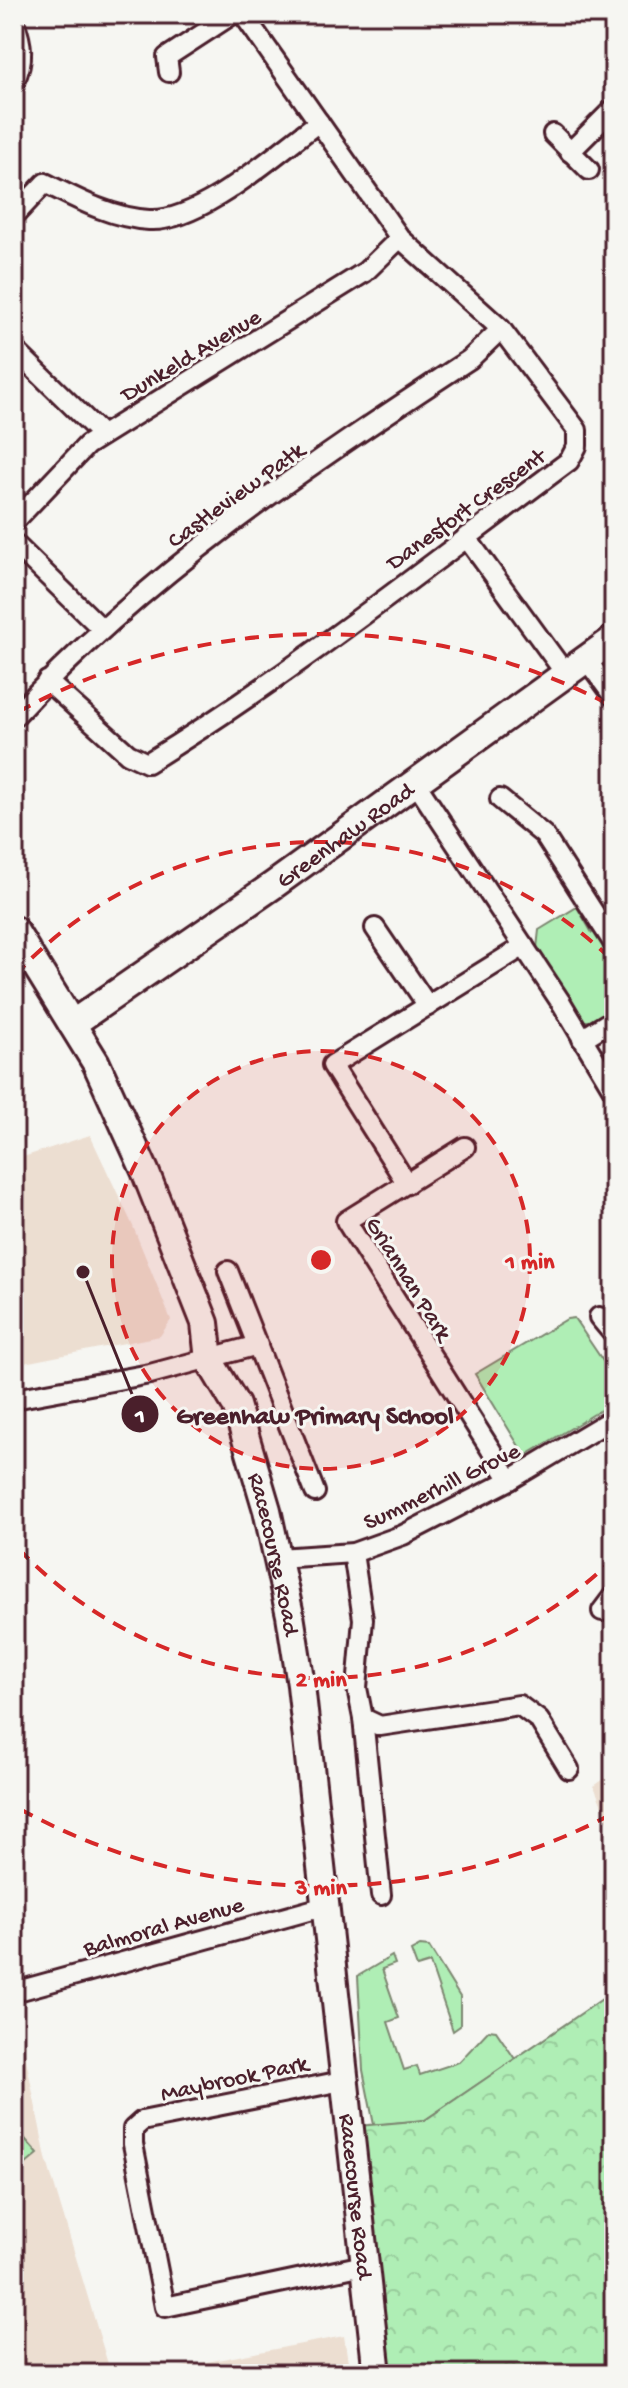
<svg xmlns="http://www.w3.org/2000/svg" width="628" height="2388" font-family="'Gochi Hand',sans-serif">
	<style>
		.built { fill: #ecded1 }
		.grass { fill: #afeeb5; stroke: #7c8670; stroke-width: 2 }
		.forest { fill: url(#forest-crowns); stroke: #7c8670; stroke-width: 2 }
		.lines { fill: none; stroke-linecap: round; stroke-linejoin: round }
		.minor-casing { stroke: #4a1f2b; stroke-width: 24 }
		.secondary-casing { stroke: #4a1f2b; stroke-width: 32 }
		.minor { stroke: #f6f6f2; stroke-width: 18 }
		.secondary { stroke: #f6f6f2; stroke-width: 26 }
		.ring { fill: none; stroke: #d62828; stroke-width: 4; stroke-dasharray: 14 10 }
		.labels { text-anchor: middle; stroke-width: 6; stroke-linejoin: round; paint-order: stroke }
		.street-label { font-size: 24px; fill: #4a1f2b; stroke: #f6f6f2 }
		.centre { fill: #d62828; stroke: #f6f6f2; stroke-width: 4 }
		.ring-label { font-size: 24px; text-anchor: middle; font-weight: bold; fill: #d62828; stroke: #f6f6f2; stroke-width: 6; stroke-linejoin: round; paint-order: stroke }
		.leader { fill: none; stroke: #4a1f2b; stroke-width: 3 }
		.callout-dot { fill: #4a1f2b; stroke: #f6f6f2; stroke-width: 3 }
		.mark-label { font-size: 24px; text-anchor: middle; font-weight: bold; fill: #fff }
		.callout-label { font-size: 26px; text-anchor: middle; font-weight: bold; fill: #4a1f2b; stroke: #f6f6f2; stroke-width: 6; stroke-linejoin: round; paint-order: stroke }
	</style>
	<defs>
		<pattern id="forest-crowns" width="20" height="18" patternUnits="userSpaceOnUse" patternTransform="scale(2)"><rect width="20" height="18" fill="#afeeb5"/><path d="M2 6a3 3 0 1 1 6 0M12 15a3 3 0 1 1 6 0" fill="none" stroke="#98cc9c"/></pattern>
	</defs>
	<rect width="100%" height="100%" fill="#f6f6f2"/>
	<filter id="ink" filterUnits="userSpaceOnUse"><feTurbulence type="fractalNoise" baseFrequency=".0125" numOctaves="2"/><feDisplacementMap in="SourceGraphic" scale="16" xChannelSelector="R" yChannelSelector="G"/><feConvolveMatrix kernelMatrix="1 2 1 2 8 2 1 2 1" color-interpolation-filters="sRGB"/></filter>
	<g filter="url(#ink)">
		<g class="built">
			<path d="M 90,1135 L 132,1224 L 171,1320 L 160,1336 L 14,1365 L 14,1160 Z"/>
			<path d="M 614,1772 L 614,1836 L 594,1786 Z"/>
			<path d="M 23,2044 L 46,2158 L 111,2374 L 14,2374 L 14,2046 Z"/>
			<path d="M 344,2336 L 350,2374 L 151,2374 L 207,2362 Z"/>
		</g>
		<g class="grass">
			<path d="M 577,907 L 592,933 L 599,932 L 614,957 L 614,1008 L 590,1021 L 582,1021 L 537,948 L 539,930 Z"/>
			<path d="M 574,1318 L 609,1370 L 614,1370 L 614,1402 L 525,1456 L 475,1374 L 567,1319 Z"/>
			<path d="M 420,1946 L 429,1947 L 460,1997 L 460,2026 L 453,2031 L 430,1963 L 417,1967 L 411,1951 Z"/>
			<path d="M 392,1956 L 395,1964 L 382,1969 L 399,2018 L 388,2022 L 404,2070 L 417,2066 L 420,2075 L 459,2062 L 489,2030 L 496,2031 L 515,2059 L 425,2120 L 374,2125 L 363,2070 L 358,1976 Z"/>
			<path d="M 14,2126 L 38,2154 L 14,2174 Z"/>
		</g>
		<path class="forest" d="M 614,1991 L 614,2374 L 390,2374 L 358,2126 L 425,2120 Z"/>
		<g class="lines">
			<defs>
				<g id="minor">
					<path d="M 14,21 C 22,43 25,60 14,82"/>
					<path d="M 169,72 L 167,57 L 233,14"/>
					<path d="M 553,134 L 589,170"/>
					<path d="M 570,152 L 614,108"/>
					<path d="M 14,216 L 45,183 C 77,199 112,218 149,220 C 201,223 277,152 319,122"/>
					<path d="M 14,349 L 102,435"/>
					<path d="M 14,522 L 87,445 L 365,272 L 400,238"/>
					<path d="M 466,537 L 565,673"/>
					<path d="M 14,543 L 101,628"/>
					<path d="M 586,659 L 614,697"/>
					<path d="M 47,681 L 128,754 L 147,763 C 294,673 430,564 569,461 L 577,446 L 577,430 L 501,329 L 400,238 L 243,14"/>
					<path d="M 14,717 C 146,574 308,465 470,359 L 501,329"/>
					<path d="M 415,782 L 562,1004 L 614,1091"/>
					<path d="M 500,799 L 544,835 L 614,944"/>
					<path d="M 375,928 L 428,1006"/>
					<path d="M 582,1039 L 614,1019"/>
					<path d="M 465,1147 L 346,1221 L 510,1480"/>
					<path d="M 407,1184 L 332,1065 L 524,946"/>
					<path d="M 228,1271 L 315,1492"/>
					<path d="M 599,1317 L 614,1335"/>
					<path d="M 14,1399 L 150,1374 L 258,1345"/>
					<path d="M 353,1553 L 363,1619 L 357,1688 L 363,1718 L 380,1726 L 519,1705 L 539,1720 L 569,1769"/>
					<path d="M 278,1558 L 353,1553 L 403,1535 L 510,1480 L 614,1418"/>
					<path d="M 602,1611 L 614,1595"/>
					<path d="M 363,1718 L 381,1895"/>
					<path d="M 14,1992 L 326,1906"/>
					<path d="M 347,2080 L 142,2121 L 133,2129 L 133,2144 L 165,2307 L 364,2265"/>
				</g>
				<g id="secondary">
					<path id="s1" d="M 14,930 L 96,1063 L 145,1171 L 205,1323 L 209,1360 L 236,1405 L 267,1510 L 290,1615 L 301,1685 L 377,2374"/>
					<path id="s2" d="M 72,1024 L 275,884 L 614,639"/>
				</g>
			</defs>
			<use href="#minor" class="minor-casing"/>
			<use href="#secondary" class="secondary-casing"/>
			<use href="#minor" class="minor"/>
			<use href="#secondary" class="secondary"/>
		</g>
	</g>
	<circle cx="321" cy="1260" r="209" fill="#d62828" fill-opacity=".12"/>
	<g class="ring">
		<circle cx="321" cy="1260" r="209"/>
		<path d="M614 1558A418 418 0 0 1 15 1545M15 975A418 418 0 0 1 614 962"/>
		<path d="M610 1815A626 626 0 0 1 18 1808M18 712A626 626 0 0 1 610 705"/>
	</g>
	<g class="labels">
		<g class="street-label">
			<text transform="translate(190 354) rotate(-31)" y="8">Dunkeld Avenue</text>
			<text transform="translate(235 494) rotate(-36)" y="8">Castleview Patk</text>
			<text transform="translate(465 508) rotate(-36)" y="8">Danesfort Crescent</text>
			<text dy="8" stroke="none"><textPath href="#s2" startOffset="332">Greenhaw Road</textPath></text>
			<text transform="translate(410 1278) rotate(58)" y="8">Griannan Park</text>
			<text transform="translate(441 1485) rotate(-26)" y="8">Summerhill Grove</text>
			<text dy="8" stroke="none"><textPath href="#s1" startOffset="682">Racecourse Road</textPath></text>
			<text transform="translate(163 1925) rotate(-16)" y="8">Balmoral Avenue</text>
			<text transform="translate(234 2077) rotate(-12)" y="8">Maybrook Park</text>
			<text dy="8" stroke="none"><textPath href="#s1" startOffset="1330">Racecourse Road</textPath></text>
		</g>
	</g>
	<circle cx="321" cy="1260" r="12" class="centre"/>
	<g class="ring-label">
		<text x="530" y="1268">1 min</text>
		<text x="321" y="1686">2 min</text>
		<text x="321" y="1894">3 min</text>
	</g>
	<path class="leader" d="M83 1272L140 1414"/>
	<g class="callout-dot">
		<circle cx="83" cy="1272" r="8"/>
		<circle cx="140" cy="1414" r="20"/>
	</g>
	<g class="mark-label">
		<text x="140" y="1422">1</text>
	</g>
	<g class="callout-label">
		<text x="315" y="1423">Greenhaw Primary School</text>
	</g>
	<rect width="628" height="2388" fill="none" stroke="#f6f6f2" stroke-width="48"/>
	<rect x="24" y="24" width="580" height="2340" fill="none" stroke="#4a1f2b" stroke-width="3" filter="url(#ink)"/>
</svg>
